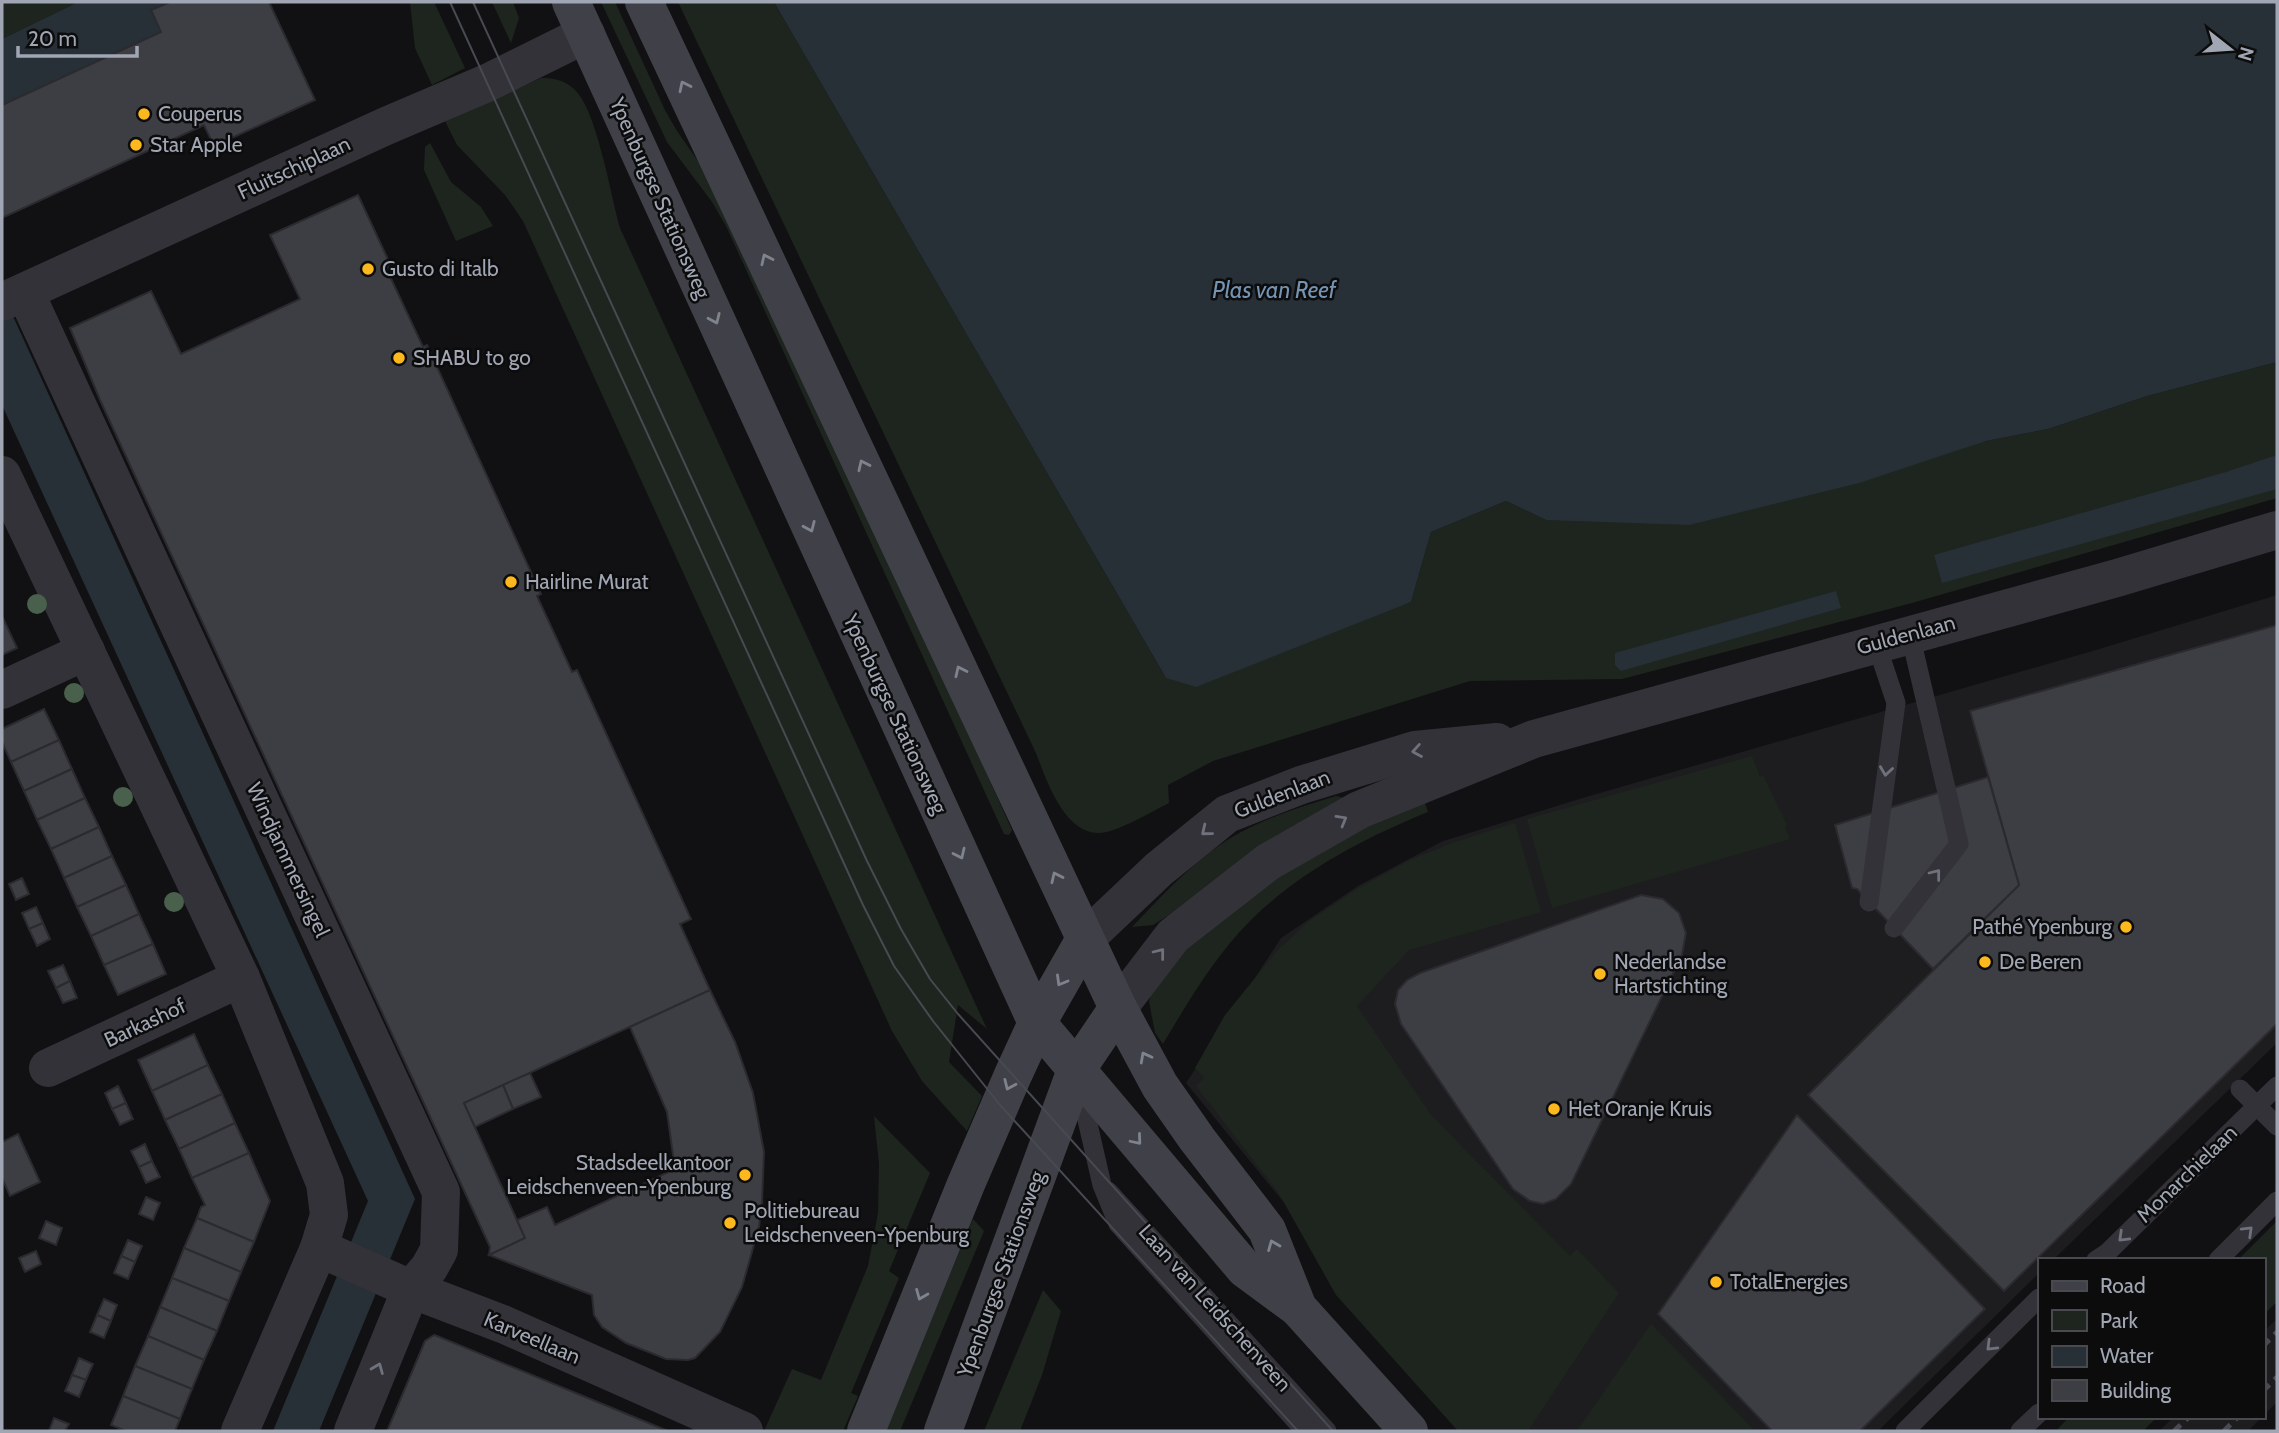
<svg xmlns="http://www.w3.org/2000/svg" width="2279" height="1433" font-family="Cabin,sans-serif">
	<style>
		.built { fill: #1d1d20 }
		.green { fill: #1d251e }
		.water { fill: #272f37 }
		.building { fill: #3d3e43; stroke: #2b2b2f; stroke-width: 2 }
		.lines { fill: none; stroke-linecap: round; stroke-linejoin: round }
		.lane { stroke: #323238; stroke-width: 19 }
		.street { stroke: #323238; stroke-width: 38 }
		.secondary { stroke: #404148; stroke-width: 38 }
		.tram { stroke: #484a51; stroke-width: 2 }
		.rail { stroke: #484a51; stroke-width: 5; stroke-dasharray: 9 7; stroke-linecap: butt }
		.tree { fill: #49604c }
		.oneway { stroke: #7f838e }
		.oneway2 { stroke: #6f727c }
		.poi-dot { fill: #fdb81e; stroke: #0c0c0d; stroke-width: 2.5 }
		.labels { text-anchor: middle; stroke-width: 5; stroke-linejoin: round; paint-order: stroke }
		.poi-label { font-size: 21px; fill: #a1a6b4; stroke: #0c0c0d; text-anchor: start }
		.street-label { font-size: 21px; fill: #a1a6b4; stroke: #0c0c0d }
		.water-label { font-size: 23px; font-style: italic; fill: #7594b2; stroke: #0c0c0d }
	</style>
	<rect width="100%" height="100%" fill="#111113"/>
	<g class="built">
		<path d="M 2277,595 L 2277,1043 L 2053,1260 L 2039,1260 L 2039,1273 L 1878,1431 L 1471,1431 L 1186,1083 L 1281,938 L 1358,886 L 1443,841 L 1586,797 L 2096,650 Z"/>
		<path d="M 2277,1319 L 2277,1402 L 2263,1416 L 2263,1332 Z"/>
		<path d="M 2174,1417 L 2262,1417 L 2248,1431 L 2159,1431 Z"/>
	</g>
	<g class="green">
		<path d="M 2,2 L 78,2 L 2,39 Z"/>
		<path d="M 410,2 L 434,2 L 465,68 L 432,85 L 415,48 Z"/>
		<path d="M 492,2 L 513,2 L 519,18 L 511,43 Z"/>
		<path d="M 601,2 L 615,2 L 665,110 L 677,131 L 714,184 L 862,496 L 1012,830 L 1009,835 L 1004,834 L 726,226 L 712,202 L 667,142 Z"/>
		<path d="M 678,2 L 774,2 L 1166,678 L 1411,602 L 1431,532 L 1506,501 L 1546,520 L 1986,441 L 2048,429 L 2147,396 L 2277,362 L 2277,498 L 1912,603 L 1622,679 L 1470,681 L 1213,761 L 1168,785 L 1169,803 C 1153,811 1116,833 1099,833 C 1064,834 1046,779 1036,753 Z"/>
		<path d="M 541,78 C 554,78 565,80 575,90 C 597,111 611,196 620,228 L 987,1029 L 958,1005 L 949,1062 L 982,1096 L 967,1131 L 922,1081 L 892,1031 L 523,221 L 505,195 L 457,145 L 445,121 Z"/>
		<path d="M 430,143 L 451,182 L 481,207 L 493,226 L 456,241 L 424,170 L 425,147 Z"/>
		<path d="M 1752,756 L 1760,777 L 1763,775 L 1787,825 L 1785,826 L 1790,839 L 1552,908 L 1527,819 Z"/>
		<path d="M 1336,796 L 1344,798 L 1174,912 L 1153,925 L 1132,927 C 1165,893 1198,855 1241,832 C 1271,816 1303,806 1336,796 Z"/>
		<path d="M 1423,797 L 1428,812 C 1364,838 1299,872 1250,921 C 1215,956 1188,1002 1163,1044 L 1155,1033 L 1149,1001 L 1155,980 L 1172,958 L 1275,872 Z"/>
		<path d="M 1515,823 L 1541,912 L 1409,950 L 1357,1006 L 1431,1115 L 1570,1256 L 1577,1249 L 1619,1293 L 1528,1431 L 1458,1431 L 1336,1295 L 1278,1192 L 1196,1086 L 1204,1078 L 1195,1068 L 1225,1015 L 1277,951 L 1308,922 L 1357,889 L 1410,860 L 1455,842 Z"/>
		<path d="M 874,1116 L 930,1173 L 889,1271 L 899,1278 L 851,1393 L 858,1396 L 843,1431 L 764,1431 L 792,1369 L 821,1380 L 868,1266 L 878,1213 L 879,1164 Z"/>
		<path d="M 973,1219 L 984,1231 L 900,1431 L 885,1431 Z"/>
		<path d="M 2277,1221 L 2277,1302 L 2263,1315 L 2263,1260 L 2238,1260 Z"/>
		<path d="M 1043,1290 L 1061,1311 L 1042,1375 L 1020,1431 L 984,1431 Z"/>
		<path d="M 1651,1324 L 1755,1431 L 1577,1431 Z"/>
		<path d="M 2069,1417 L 2157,1417 L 2143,1431 L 2056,1431 Z"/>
	</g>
	<g class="water">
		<path d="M 78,2 L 169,2 L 151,10 L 161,32 L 2,105 L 2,39 Z"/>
		<path d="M 774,2 L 2277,2 L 2277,362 L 2147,396 L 2048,429 L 1986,441 L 1859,483 L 1689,525 L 1546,520 L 1506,501 L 1431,532 L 1411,602 L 1196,687 L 1166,678 Z"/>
		<path d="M 2,292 L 415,1199 L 319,1431 L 273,1431 L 368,1201 L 2,405 Z"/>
		<path d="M 2277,455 L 2277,489 L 1942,583 L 1934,555 L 2226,472 Z"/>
		<path d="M 1836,591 L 1841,608 L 1621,671 L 1615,665 L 1615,653 Z"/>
	</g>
	<g class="building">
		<path d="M 170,2 L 269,2 L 315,100 L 214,146 L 204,125 L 2,218 L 2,105 L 161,32 L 151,10 Z"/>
		<path d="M 358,195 L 392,268 L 387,270 L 423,347 L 427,345 L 541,594 L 537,596 L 572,672 L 577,670 L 691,919 L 680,924 L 710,990 L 464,1103 L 525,1238 L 489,1255 L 490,1247 L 100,400 L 70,328 L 151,291 L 181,354 L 300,299 L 270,235 Z"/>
		<path d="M 3,618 L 17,648 L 2,655 L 2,619 Z"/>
		<path d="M 2277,625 L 2277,1024 L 2004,1291 L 1808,1095 L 2019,885 L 1970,711 Z"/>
		<path d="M 44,709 L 59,740 L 11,762 L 2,742 L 2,729 Z"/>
		<path d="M 59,740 L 72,769 L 24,791 L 11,762 Z"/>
		<path d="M 72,769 L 85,798 L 37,820 L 24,791 Z"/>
		<path d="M 1988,777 L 2019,885 L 1933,969 L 1857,889 L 1852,888 L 1835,825 Z"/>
		<path d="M 85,798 L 99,827 L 51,849 L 37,820 Z"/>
		<path d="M 99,827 L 112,856 L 64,878 L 51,849 Z"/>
		<path d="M 112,856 L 126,885 L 77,907 L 64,878 Z"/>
		<path d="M 22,878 L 29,894 L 16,900 L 9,884 Z"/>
		<path d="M 126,885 L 139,914 L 91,936 L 77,907 Z"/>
		<path d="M 1641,895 L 1663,899 L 1679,913 L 1686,933 L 1682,955 L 1571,1184 L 1556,1199 L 1543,1204 L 1530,1201 L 1513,1189 L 1401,1024 L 1395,1004 L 1398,990 L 1407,980 L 1420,973 Z"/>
		<path d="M 36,907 L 43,923 L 29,929 L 22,913 Z"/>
		<path d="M 139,914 L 153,944 L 104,965 L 91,936 Z"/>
		<path d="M 43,923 L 50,939 L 37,946 L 29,929 Z"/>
		<path d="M 153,944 L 166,974 L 118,995 L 104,965 Z"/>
		<path d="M 63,965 L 70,981 L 56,988 L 48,971 Z"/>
		<path d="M 70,981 L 77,998 L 63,1003 L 56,988 Z"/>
		<path d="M 710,990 L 735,1042 L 753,1093 L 764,1152 L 762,1202 L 759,1227 L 742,1287 L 720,1332 L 695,1358 L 688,1360 L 666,1359 L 626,1343 L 602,1327 L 594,1315 L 592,1295 L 489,1255 L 525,1238 L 517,1220 L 547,1207 L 555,1225 L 675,1169 L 667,1112 L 630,1027 Z"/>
		<path d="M 194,1034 L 208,1065 L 152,1091 L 138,1060 Z"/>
		<path d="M 208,1065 L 222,1094 L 165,1120 L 152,1091 Z"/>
		<path d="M 530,1073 L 541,1097 L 513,1109 L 503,1085 Z"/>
		<path d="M 503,1085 L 513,1109 L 475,1127 L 464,1103 Z"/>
		<path d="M 118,1086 L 126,1103 L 112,1109 L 105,1093 Z"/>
		<path d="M 222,1094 L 235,1123 L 179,1149 L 165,1120 Z"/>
		<path d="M 126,1103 L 133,1119 L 120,1125 L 112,1109 Z"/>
		<path d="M 1797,1115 L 1985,1309 L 1860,1431 L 1772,1431 L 1658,1314 Z"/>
		<path d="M 235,1123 L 249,1153 L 192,1178 L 179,1149 Z"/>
		<path d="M 18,1134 L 40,1182 L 10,1196 L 2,1178 L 2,1142 Z"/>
		<path d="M 145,1144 L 152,1161 L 139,1167 L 131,1151 Z"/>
		<path d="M 249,1153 L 270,1201 L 254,1242 L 197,1218 L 201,1207 L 205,1205 L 192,1178 Z"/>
		<path d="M 152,1161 L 160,1177 L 146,1183 L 139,1167 Z"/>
		<path d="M 146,1197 L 160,1203 L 153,1220 L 139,1214 Z"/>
		<path d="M 197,1218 L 254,1242 L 241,1272 L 184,1248 Z"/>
		<path d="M 46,1221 L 62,1228 L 56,1245 L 39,1238 Z"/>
		<path d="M 128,1240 L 142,1246 L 135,1262 L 121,1256 Z"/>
		<path d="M 184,1248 L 241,1272 L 229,1301 L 172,1278 Z"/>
		<path d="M 36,1251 L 41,1264 L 25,1272 L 19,1258 Z"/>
		<path d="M 121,1256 L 135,1262 L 128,1279 L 114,1273 Z"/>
		<path d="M 172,1278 L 229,1301 L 217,1331 L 160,1307 Z"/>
		<path d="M 104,1299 L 117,1305 L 111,1321 L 97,1315 Z"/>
		<path d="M 160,1307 L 217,1331 L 204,1360 L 148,1336 Z"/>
		<path d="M 97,1315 L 111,1321 L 104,1338 L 90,1332 Z"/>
		<path d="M 434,1335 L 437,1336 L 668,1431 L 387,1431 L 425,1341 Z"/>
		<path d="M 148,1336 L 204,1360 L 192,1389 L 135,1366 Z"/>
		<path d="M 79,1358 L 93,1364 L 86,1380 L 72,1375 Z"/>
		<path d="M 135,1366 L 192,1389 L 180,1419 L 123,1396 Z"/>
		<path d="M 72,1375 L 86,1380 L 79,1397 L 65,1391 Z"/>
		<path d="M 123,1396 L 180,1419 L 175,1431 L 126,1431 L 111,1425 Z"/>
		<path d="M 54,1418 L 69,1424 L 65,1431 L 49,1431 Z"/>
	</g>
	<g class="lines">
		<g class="lane">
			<path d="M 1869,902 L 1896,703 L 1876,643"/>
			<path d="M 1894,928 L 1959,844 L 1910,634"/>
			<path d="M 1079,1085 L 1102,1185 L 1118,1224 L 1305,1431"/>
			<path d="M 2240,1089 L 2277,1126"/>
			<path d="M 1108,1191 L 1327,1431"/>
			<path d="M 2096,1260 L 2107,1253 L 2277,1086"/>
			<path d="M 2218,1260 L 2277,1201"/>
			<path d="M 1905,1431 L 2039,1298"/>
			<path d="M 2020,1431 L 2039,1413"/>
		</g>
		<g class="street">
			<path d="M 25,292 L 441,1192 L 439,1250 L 429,1268 L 411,1289 L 353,1431"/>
			<path d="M 2,302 L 386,126 L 487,83 L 586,34"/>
			<path d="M 2,475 L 241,978 L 325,1183 L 329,1215 L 319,1248 L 240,1431"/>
			<path d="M 2,690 L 86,651"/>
			<path d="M 1085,939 L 1159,869 L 1227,814 L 1301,785 L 1415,750 L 1497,742"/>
			<path d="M 1118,1008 L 1173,936 L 1268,862 L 1359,810 L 1534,739 L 2117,578 L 2277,530"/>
			<path d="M 48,1068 L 241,978"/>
			<path d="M 319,1248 L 411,1289 L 505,1325 L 744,1431"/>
		</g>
		<g class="secondary">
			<path d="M 571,2 L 1037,1023 L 1245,1269 L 1298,1308 L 1409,1431"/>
			<path d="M 644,2 L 1118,1008 L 1160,1086 L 1197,1139 L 1267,1230 L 1298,1308"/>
			<path d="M 866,1431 L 966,1184 L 1013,1075 L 1037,1023 L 1085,939"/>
			<path d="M 943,1431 L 1076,1070 L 1118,1008"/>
		</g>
		<g class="tram">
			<path d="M 450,2 L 863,905 L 894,966 L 933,1021 L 1000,1105 L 1298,1431"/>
			<path d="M 473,2 L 867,861 L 901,929 L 930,979 L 958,1014 L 1333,1431"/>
		</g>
		<g class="rail">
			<path d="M 2263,1346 L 2277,1332"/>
			<path d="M 2263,1391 L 2277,1377"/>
			<path d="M 2174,1431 L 2189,1417"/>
			<path d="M 2224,1431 L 2238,1417"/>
		</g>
	</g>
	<g class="tree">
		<circle cx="37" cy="604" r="10"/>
		<circle cx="74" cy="693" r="10"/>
		<circle cx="123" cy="797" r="10"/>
		<circle cx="174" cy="902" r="10"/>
	</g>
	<defs><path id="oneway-chevron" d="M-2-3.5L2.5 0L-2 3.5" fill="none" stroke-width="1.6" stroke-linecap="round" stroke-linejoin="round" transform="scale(1.75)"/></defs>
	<g class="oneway">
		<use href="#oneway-chevron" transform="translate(684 86) rotate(-116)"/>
		<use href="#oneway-chevron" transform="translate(766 259) rotate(-115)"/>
		<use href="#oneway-chevron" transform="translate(715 319) rotate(66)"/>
		<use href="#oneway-chevron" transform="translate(863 465) rotate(-115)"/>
		<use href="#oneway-chevron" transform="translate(810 527) rotate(66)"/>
		<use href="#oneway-chevron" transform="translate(960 671) rotate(-115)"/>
		<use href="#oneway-chevron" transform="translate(960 854) rotate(65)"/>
		<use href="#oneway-chevron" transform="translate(1056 877) rotate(-115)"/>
		<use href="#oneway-chevron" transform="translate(1061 981) rotate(120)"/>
		<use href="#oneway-chevron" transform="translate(1145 1057) rotate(-118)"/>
		<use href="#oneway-chevron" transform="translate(1009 1085) rotate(114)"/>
		<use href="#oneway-chevron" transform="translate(1137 1140) rotate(50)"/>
		<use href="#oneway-chevron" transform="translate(1273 1245) rotate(-112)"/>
		<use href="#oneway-chevron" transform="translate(921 1295) rotate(112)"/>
	</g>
	<g class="oneway2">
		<use href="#oneway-chevron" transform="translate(1417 751) rotate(170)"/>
		<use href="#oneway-chevron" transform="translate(1886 771) rotate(98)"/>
		<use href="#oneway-chevron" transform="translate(1342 820) rotate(-30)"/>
		<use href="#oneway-chevron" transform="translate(1206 831) rotate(141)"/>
		<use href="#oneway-chevron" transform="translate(1936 874) rotate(-52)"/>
		<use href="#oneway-chevron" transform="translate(1160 953) rotate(-52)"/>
		<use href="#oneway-chevron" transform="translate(2248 1231) rotate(-44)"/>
		<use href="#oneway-chevron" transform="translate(2123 1237) rotate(136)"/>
		<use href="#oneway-chevron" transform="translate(1991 1346) rotate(135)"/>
		<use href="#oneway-chevron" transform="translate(378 1368) rotate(-68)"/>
	</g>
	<g class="poi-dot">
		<circle cx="144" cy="114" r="7"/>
		<circle cx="136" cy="145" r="7"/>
		<circle cx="368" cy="269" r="7"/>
		<circle cx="399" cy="358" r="7"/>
		<circle cx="511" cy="582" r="7"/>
		<circle cx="2126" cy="927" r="7"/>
		<circle cx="1985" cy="962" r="7"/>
		<circle cx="1600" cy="974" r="7"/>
		<circle cx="1554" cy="1109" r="7"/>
		<circle cx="745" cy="1175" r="7"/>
		<circle cx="730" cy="1223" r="7"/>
		<circle cx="1716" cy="1282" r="7"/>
	</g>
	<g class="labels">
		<g class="poi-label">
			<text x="158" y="121">Couperus</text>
			<text x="150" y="152">Star Apple</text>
			<text x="382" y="276">Gusto di Italb</text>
			<text x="413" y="365">SHABU to go</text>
			<text x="525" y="589">Hairline Murat</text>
			<text x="2112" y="934" text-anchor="end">Pathé Ypenburg</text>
			<text x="1614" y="969">Nederlandse<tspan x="1614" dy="24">Hartstichting</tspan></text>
			<text x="1999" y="969">De Beren</text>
			<text x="1568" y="1116">Het Oranje Kruis</text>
			<text x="731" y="1170" text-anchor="end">Stadsdeelkantoor<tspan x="731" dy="24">Leidschenveen-Ypenburg</tspan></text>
			<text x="744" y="1218">Politiebureau<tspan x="744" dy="24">Leidschenveen-Ypenburg</tspan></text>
			<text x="1730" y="1289">TotalEnergies</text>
		</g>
		<g class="street-label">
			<text transform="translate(294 168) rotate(-25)" y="7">Fluitschiplaan</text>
			<text transform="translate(660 198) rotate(66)" y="7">Ypenburgse Stationsweg</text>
			<text transform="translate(1906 635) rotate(-15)" y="7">Guldenlaan</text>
			<text transform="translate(895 714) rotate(65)" y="7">Ypenburgse Stationsweg</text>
			<text transform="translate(1282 794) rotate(-21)" y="7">Guldenlaan</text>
			<text transform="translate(288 860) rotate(65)" y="7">Windjammersingel</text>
			<text transform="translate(145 1023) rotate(-25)" y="7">Barkashof</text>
			<text transform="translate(2187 1174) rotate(-44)" y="7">Monarchielaan</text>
			<text transform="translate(1001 1274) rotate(-70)" y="7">Ypenburgse Stationsweg</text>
			<text transform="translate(1215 1308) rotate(48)" y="7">Laan van Leidschenveen</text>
			<text transform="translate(532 1338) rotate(23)" y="7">Karveellaan</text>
		</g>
		<g class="water-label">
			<text x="1274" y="298">Plas van Reef</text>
		</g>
	</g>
	<rect width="2279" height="1433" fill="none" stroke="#a1a6b4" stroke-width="7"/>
	<rect x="2038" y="1258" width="228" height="161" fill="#0c0c0d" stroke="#484a50" stroke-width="2"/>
	<rect x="2052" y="1281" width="35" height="10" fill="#404148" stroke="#484a50" stroke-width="2"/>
	<text x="2100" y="1293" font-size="21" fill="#a1a6b4">Road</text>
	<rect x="2052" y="1310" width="35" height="21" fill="#1d251e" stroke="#484a50" stroke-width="2"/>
	<text x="2100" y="1328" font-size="21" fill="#a1a6b4">Park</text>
	<rect x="2052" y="1346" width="35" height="21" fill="#272f37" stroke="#484a50" stroke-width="2"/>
	<text x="2100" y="1363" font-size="21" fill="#a1a6b4">Water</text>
	<rect x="2052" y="1380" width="35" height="21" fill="#3d3e43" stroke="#484a50" stroke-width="2"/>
	<text x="2100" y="1398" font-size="21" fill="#a1a6b4">Building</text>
	<g transform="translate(2230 49) rotate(107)" stroke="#0c0c0d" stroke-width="5" paint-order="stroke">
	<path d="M0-5L12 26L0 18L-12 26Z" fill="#a1a6b4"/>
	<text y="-10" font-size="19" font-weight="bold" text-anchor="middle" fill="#a1a6b4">N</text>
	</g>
	<path d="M18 46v10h119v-10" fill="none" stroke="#a1a6b4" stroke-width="3.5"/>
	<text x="28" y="46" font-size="21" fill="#a1a6b4" stroke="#0c0c0d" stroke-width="5" paint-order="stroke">20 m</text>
</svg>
